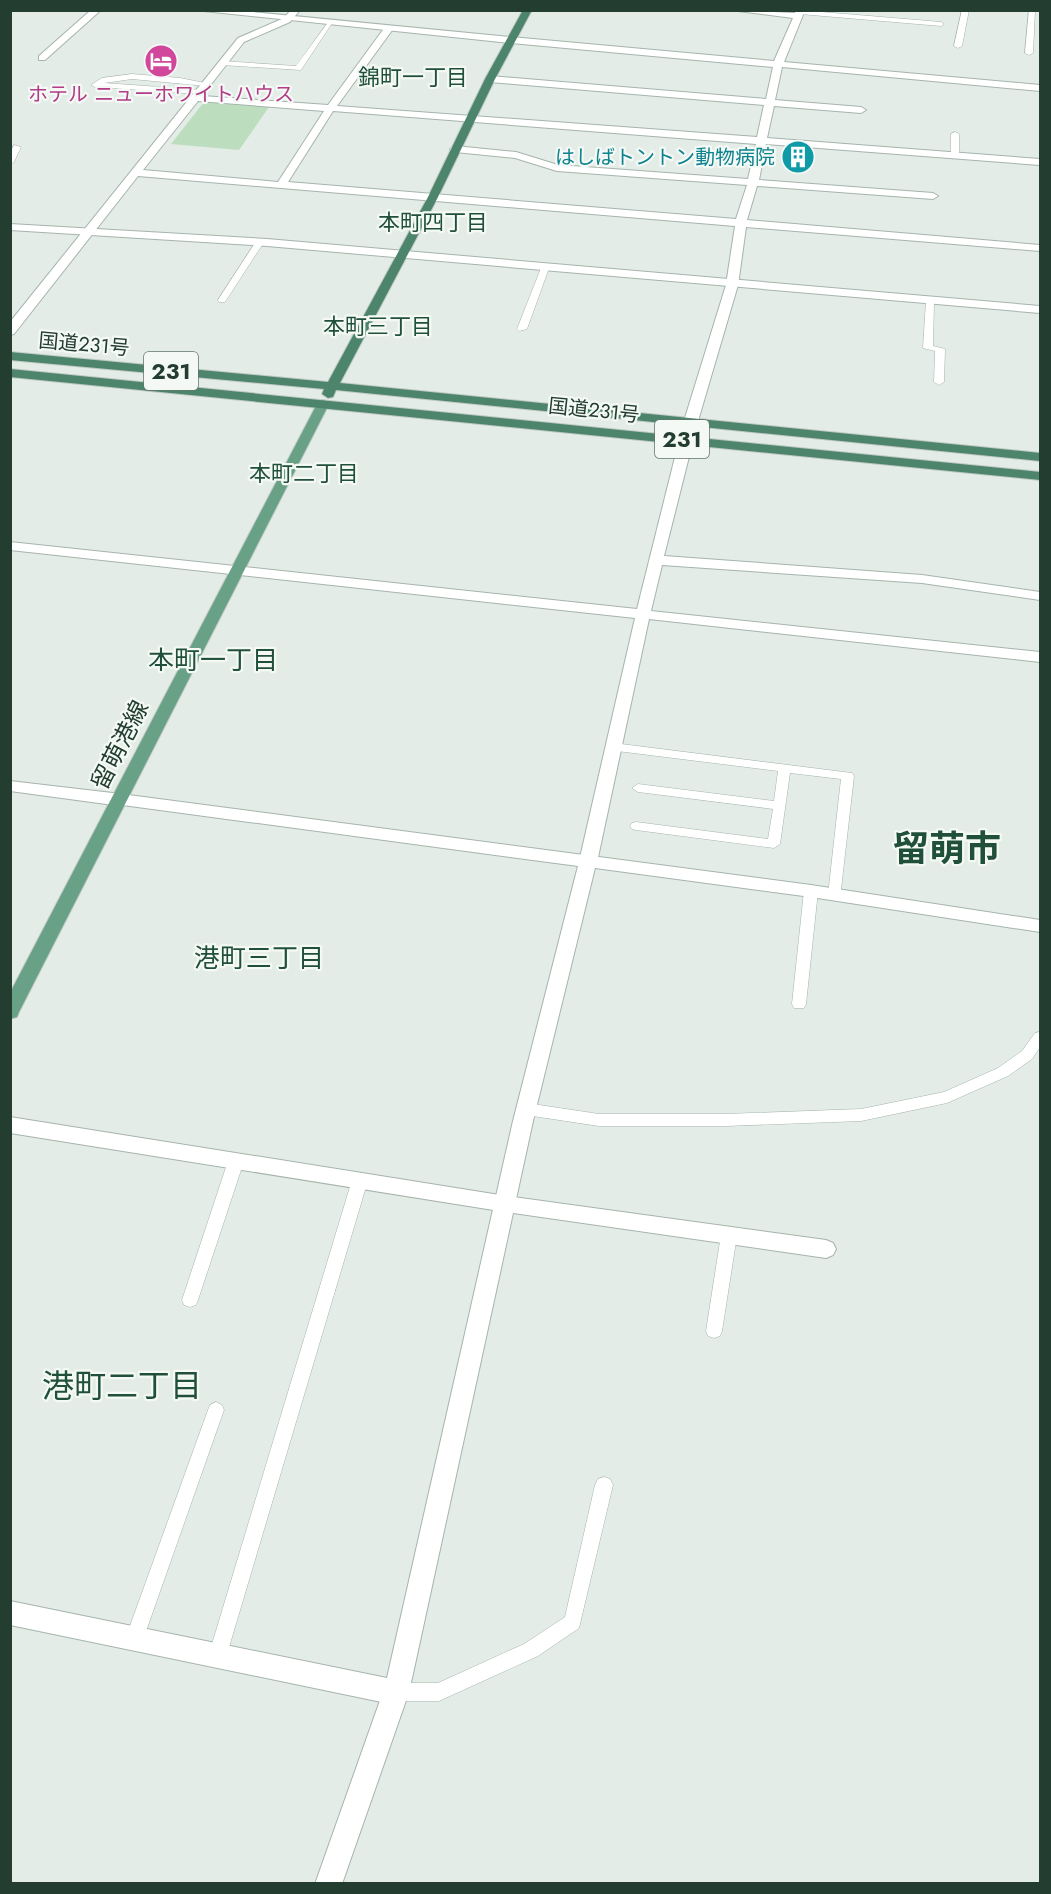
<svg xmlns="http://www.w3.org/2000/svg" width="1051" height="1894" font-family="Jost,'Noto Sans JP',sans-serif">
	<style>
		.green { fill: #bdddbf }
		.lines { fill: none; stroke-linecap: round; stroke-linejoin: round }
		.service-casing { stroke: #a6b4ac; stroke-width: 1 }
		.minor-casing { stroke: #a6b4ac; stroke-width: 2 }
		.tertiary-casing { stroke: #a6b4ac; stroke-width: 2 }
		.primary-casing { stroke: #c1c9c5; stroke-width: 2 }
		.trunk-casing { stroke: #c1c9c5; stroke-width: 2 }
		.service { fill: #fff; fill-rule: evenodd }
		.minor { fill: #fff; fill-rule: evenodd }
		.tertiary { fill: #fff; fill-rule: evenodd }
		.primary { fill: #69a187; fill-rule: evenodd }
		.trunk { fill: #4c856c; fill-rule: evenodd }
		.labels { text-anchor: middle; stroke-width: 4.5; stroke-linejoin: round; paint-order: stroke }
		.far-hotel-label { font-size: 20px; fill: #b23c85; stroke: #f4f9f5 }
		.far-culture-label { font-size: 20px; fill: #0d838f; stroke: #f4f9f5; text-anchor: end }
		.far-street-label { font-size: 20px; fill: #233d31; stroke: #f4f9f5 }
		.far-neighbourhood-label { font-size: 22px; fill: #204f3a; stroke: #f4f9f5 }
		.shield { fill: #f4f9f5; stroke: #62756c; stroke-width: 1.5 }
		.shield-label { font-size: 22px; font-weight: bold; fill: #233d31 }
		.street-label { font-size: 24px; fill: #233d31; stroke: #f4f9f5 }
		.neighbourhood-label { font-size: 26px; fill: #204f3a; stroke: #f4f9f5 }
		.near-neighbourhood-label { font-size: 32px; fill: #204f3a; stroke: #f4f9f5 }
		.town-label { font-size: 36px; font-weight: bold; fill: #204f3a; stroke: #f4f9f5 }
	</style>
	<rect width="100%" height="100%" fill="#e3ece6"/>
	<path class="green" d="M 204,102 L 269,107 L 239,150 L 171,144 Z"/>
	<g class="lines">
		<defs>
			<g id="service">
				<path d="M 798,10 L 941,22 L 944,24 L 941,26 L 800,14 L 797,12 Z"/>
				<path d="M 962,10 L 969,10 L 962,46 L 958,48 L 954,46 Z"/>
				<path d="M 1029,10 L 1035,10 L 1033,53 L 1029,55 L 1025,53 Z"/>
				<path d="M 329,21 L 332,23 L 301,70 L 222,65 L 218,63 L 222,61 L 296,66 Z"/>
				<path d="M 132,74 L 180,78 L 210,84 L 206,86 L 132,79 L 104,83 L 202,90 L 202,94 L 199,94 L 95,87 L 91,85 L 102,78 Z"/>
				<path d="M 955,132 L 959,134 L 959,155 L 955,157 L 951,155 L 951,134 Z"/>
				<path d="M 14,145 L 21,147 L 14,162 L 10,164 L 10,153 Z"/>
				<path d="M 257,240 L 264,242 L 225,302 L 219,302 L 218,300 Z"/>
				<path d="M 545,265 L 549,268 L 527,329 L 519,331 L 517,329 L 541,268 Z"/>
				<path d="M 930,298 L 934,301 L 933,346 L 945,349 L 944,382 L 939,385 L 934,382 L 935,351 L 923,348 L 926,301 Z"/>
				<path d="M 613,743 L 852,773 L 854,776 L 840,898 L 830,898 L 828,895 L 841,779 L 790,773 L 780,844 L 774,848 L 636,830 L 632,829 L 630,826 L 632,823 L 636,822 L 768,839 L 773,809 L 638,792 L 632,788 L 638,784 L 774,801 L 778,771 L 609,750 L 607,747 Z"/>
				<path d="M 811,886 L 818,891 L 806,1004 L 804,1008 L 794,1008 L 792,1004 L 804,891 Z"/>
				<path d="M 1040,1032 L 1040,1047 L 1032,1059 L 1008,1076 L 947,1103 L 861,1121 L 726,1126 L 599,1126 L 526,1115 L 521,1113 L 519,1109 L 521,1105 L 526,1103 L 599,1114 L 726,1114 L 861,1109 L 944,1092 L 998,1068 L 1022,1051 L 1035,1033 Z"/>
				<path d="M 236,1155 L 241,1157 L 244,1161 L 198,1300 L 196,1305 L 190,1307 L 184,1305 L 182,1300 L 228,1161 L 231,1157 Z"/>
				<path d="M 360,1174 L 365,1176 L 368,1180 L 227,1654 L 225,1660 L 218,1663 L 211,1660 L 209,1654 L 352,1180 L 355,1176 Z"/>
				<path d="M 729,1229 L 734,1230 L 737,1235 L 722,1331 L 720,1336 L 714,1338 L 708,1336 L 706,1331 L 721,1235 L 724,1230 Z"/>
				<path d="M 216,1402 L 222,1405 L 224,1410 L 144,1637 L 142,1643 L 135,1646 L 128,1643 L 126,1637 L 208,1410 L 210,1405 Z"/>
				<path d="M 604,1477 L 610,1479 L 613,1485 L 579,1628 L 538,1656 L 439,1701 L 396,1701 L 389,1699 L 387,1692 L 389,1685 L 396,1683 L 438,1683 L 524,1644 L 565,1617 L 595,1485 L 598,1479 Z"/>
			</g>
			<g id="minor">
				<path d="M 91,10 L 101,10 L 45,60 L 39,60 L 39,56 Z"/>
				<path d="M 291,10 L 300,10 L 290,22 L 244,42 L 202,96 L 328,105 L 385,27 L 388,26 L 393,29 L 337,106 L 757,137 L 764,105 L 490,82 L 485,79 L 490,76 L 766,99 L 773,67 L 511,43 L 506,40 L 511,37 L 774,61 L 793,18 L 730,10 L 795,13 L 796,10 L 805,10 L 784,62 L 1040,85 L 1040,91 L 782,67 L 775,100 L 861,107 L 866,110 L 861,113 L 774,106 L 767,138 L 1040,159 L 1040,165 L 766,144 L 759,180 L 933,193 L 938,196 L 933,199 L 757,186 L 747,220 L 1040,245 L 1040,251 L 746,227 L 738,285 L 698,421 L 664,556 L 922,575 L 1040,592 L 1040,600 L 922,583 L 662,565 L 651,611 L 1040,652 L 1040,662 L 649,619 L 597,862 L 594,866 L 582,866 L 579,862 L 635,618 L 10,550 L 10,542 L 637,609 L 684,421 L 726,285 L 735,226 L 138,176 L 14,334 L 10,335 L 10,322 L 238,38 L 284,18 ZM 198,101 L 324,111 L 278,182 L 143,170 ZM 333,111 L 756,144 L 748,179 L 558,165 L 516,152 L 455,146 L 450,149 L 455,152 L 515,158 L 557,171 L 747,185 L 736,219 L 288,182 Z"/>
				<path d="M 10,781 L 121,794 L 127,796 L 129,800 L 127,804 L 121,806 L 10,791 Z"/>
				<path d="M 10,1117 L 506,1196 L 826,1240 L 833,1243 L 836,1249 L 833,1255 L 826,1258 L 506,1212 L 10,1133 Z"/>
				<path d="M 396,1679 L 405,1683 L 409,1692 L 342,1884 L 315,1884 L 383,1692 L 387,1683 Z"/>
			</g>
			<g id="tertiary">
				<path d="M 194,10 L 232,10 L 511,37 L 516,40 L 511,43 Z"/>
				<path d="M 10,224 L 267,239 L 1040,306 L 1040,313 L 267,246 L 10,230 Z"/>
				<path d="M 121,794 L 811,885 L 1040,920 L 1040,932 L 811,897 L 595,868 L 533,1121 L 409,1692 L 405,1701 L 396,1705 L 10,1625 L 10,1601 L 387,1678 L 513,1121 L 578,866 L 115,804 L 113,800 L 115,796 Z"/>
			</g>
			<path id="primary" d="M 323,400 L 329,404 L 19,1012 L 17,1017 L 10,1019 L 10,993 L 317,404 Z"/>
			<g id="trunk">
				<path d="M 523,10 L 532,10 L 495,79 L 438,197 L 340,383 L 1040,453 L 1040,461 L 336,390 L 333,397 L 328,398 L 322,394 L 324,389 L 10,360 L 10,352 L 328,382 L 428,197 L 485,79 Z"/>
				<path d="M 10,369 L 1040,472 L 1040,480 L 10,377 Z"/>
			</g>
		</defs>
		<use href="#service" class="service-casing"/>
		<use href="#minor" class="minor-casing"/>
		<use href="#tertiary" class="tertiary-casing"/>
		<use href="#primary" class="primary-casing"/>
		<use href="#trunk" class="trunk-casing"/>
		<use href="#service" class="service"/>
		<use href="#minor" class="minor"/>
		<use href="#tertiary" class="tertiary"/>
		<use href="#primary" class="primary"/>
		<use href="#trunk" class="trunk"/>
	</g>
	<defs>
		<symbol id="hotel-disc" viewBox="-11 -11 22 22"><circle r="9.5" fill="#d1479c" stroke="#f4f9f5"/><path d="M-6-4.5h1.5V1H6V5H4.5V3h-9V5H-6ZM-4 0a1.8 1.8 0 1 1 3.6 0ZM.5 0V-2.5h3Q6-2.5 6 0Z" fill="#fff"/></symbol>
		<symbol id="building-disc" viewBox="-11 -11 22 22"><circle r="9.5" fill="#0f9aa8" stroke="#f4f9f5"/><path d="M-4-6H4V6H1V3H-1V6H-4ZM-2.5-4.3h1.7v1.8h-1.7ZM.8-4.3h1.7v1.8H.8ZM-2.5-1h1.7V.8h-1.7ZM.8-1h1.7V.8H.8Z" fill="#fff"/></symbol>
	</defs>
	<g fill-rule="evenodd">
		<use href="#hotel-disc" x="142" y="42" width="38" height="38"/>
		<use href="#building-disc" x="779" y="138" width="38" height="38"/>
	</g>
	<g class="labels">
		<g class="far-hotel-label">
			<text x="161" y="101">ホテル ニューホワイトハウス</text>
		</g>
		<g class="far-culture-label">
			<text x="775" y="164">はしばトントン動物病院</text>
		</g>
		<g class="far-street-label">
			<text transform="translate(84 344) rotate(5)" y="7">国道231号</text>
			<text transform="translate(594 410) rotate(6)" y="7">国道231号</text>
		</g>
		<g class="far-neighbourhood-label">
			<text x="413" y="85">錦町一丁目</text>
			<text x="433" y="230">本町四丁目</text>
			<text x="378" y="334">本町三丁目</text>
			<text x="304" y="481">本町二丁目</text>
		</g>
		<g class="shield">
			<rect x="144" y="352" width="54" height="38" rx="4.5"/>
			<rect x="655" y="420" width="54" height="38" rx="4.5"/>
		</g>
		<g class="shield-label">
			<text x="171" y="379">231</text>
			<text x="682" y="447">231</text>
		</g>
		<g class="street-label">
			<text transform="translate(120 745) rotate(-63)" y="8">留萌港線</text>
		</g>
		<g class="neighbourhood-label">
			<text x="213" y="669">本町一丁目</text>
			<text x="259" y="967">港町三丁目</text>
		</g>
		<g class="near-neighbourhood-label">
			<text x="122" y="1397">港町二丁目</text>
		</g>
		<g class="town-label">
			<text x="947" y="861">留萌市</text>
		</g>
	</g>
	<rect width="1051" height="1894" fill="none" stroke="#233d31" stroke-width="24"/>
</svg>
